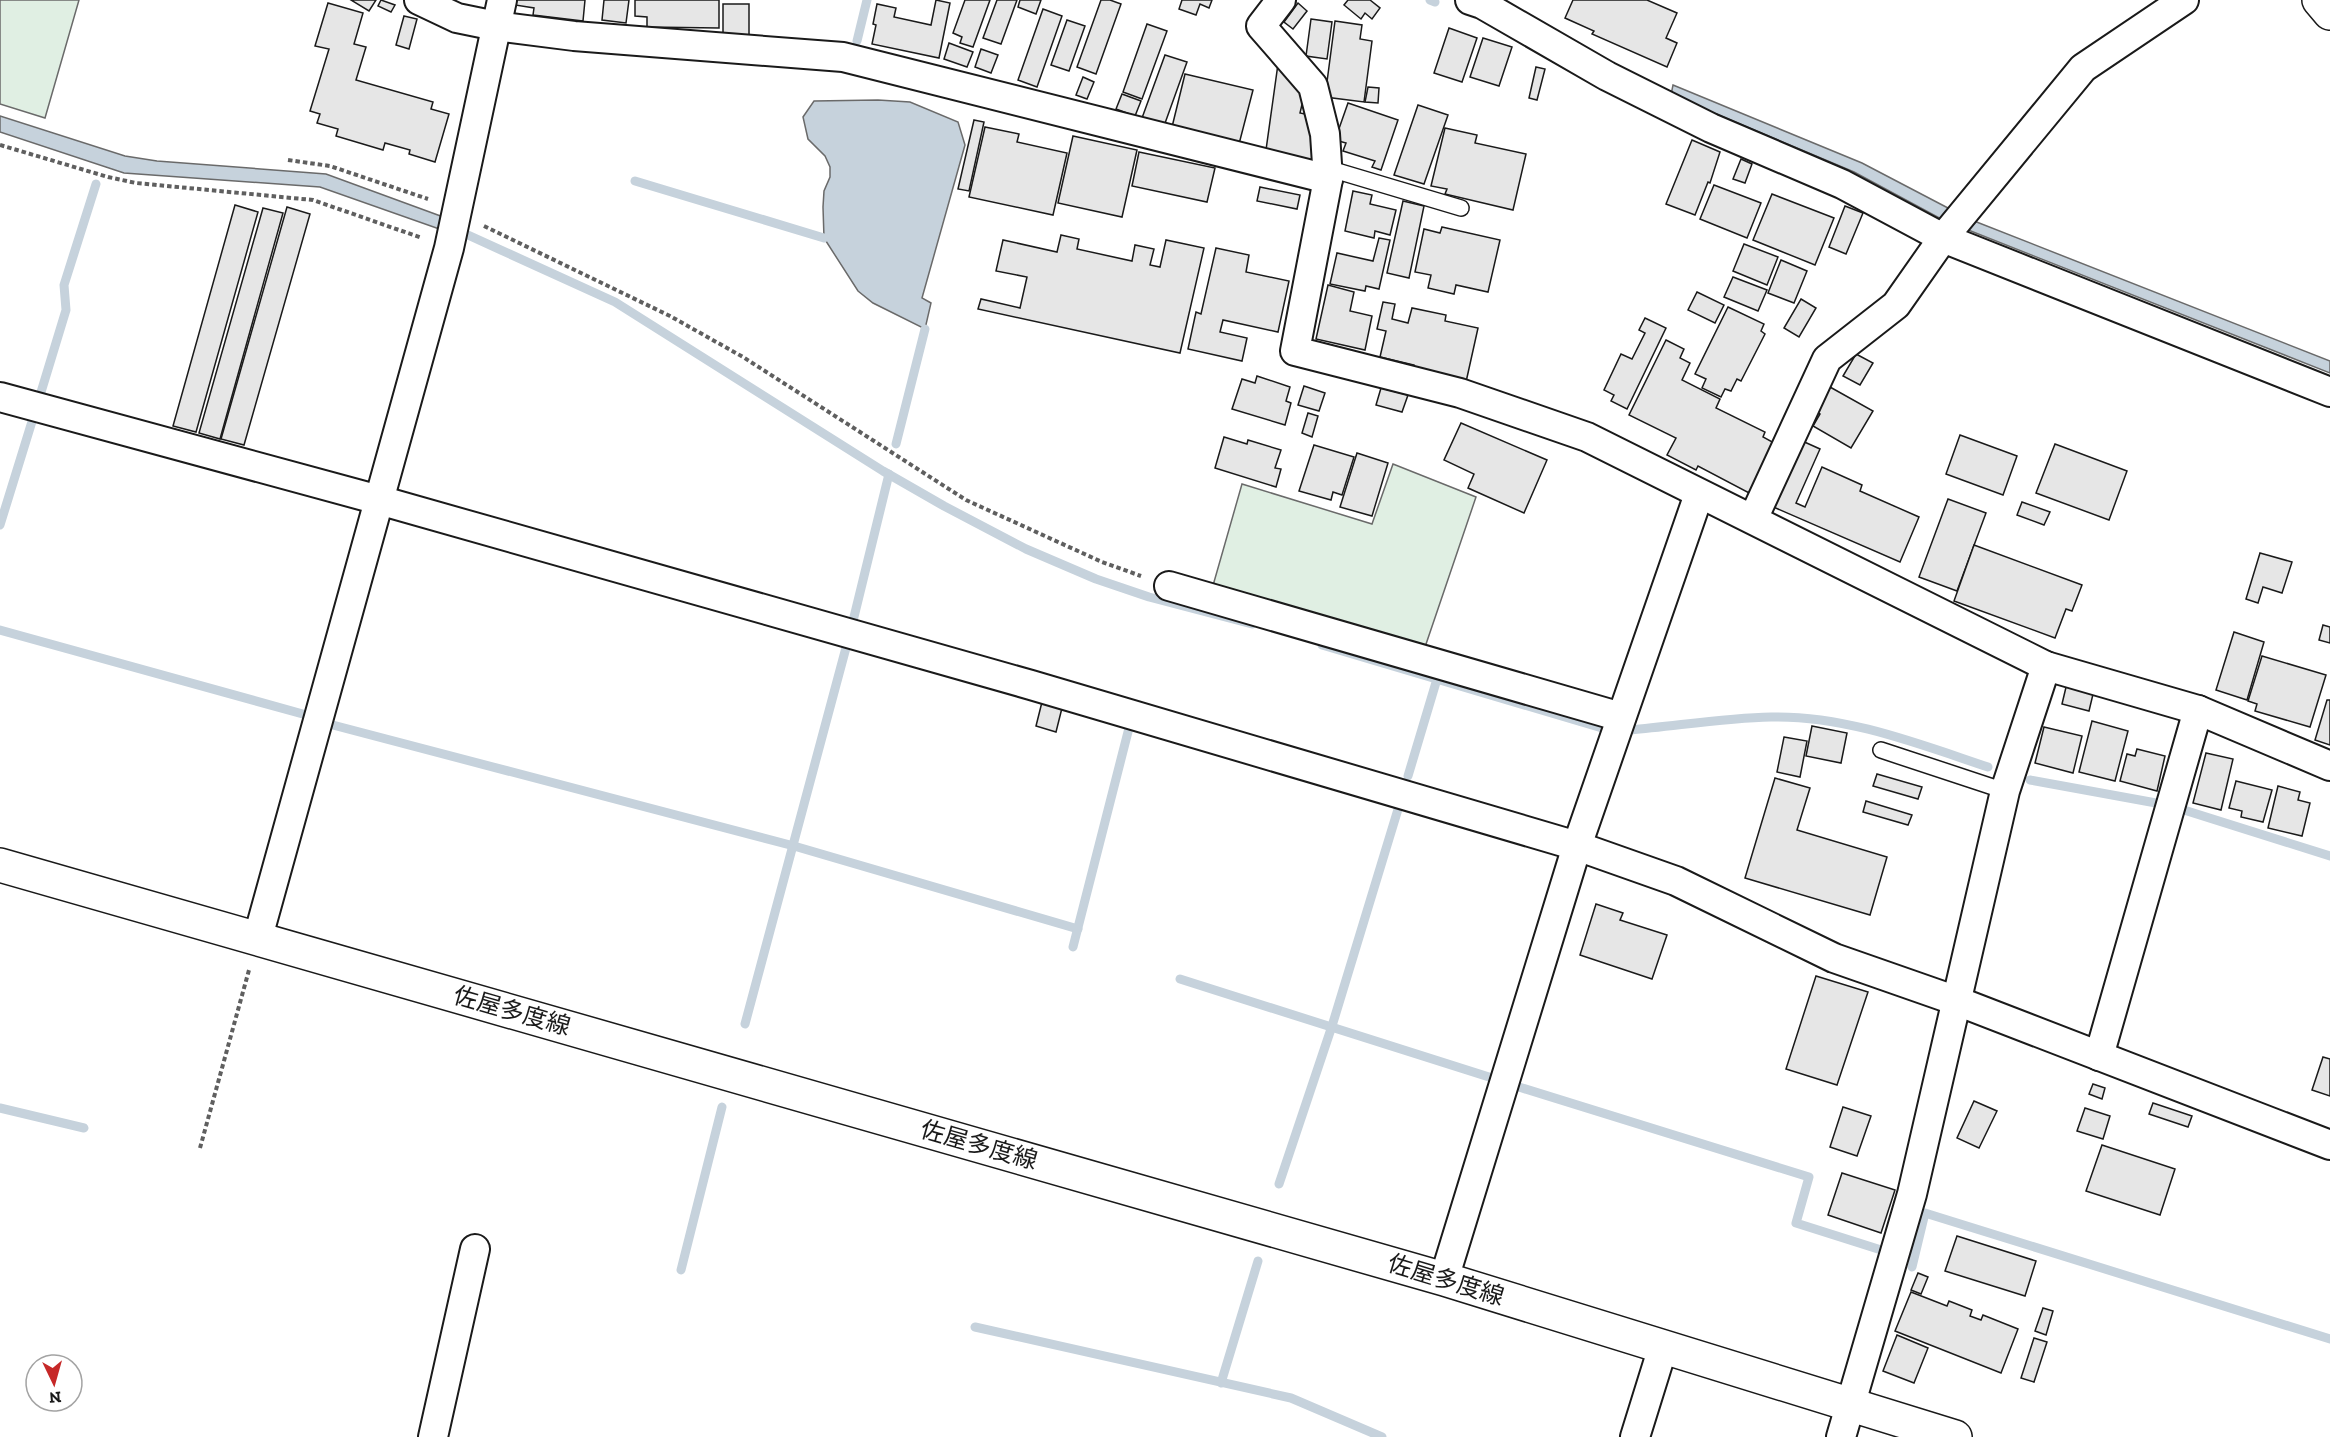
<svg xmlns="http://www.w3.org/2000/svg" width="2330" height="1437" font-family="'Zilla Slab','Noto Sans JP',serif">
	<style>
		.green { fill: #e0efe3; stroke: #6a6a6a; stroke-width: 1.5 }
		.water { fill: #c6d2dc; stroke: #6a6a6a; stroke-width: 1.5 }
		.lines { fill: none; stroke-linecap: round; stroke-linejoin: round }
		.stream { stroke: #c6d2dc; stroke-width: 9 }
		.building { fill: #e6e6e6; stroke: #1a1a1a; stroke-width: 1.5 }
		.lane-casing { stroke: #1a1a1a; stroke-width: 18 }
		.street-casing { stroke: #1a1a1a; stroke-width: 32 }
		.secondary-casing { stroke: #1a1a1a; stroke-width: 36 }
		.path { stroke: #5f5f5f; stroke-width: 4; stroke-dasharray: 4.5 3; stroke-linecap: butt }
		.lane { stroke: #fff; stroke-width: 15 }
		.street { stroke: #fff; stroke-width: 28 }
		.secondary { stroke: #fff; stroke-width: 33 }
		.labels { text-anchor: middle; stroke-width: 4.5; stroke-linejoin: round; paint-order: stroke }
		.street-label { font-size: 24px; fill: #1a1a1a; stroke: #fff }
	</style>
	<rect width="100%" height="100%" fill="#fff"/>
	<g class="green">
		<path d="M 0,0 L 79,0 L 45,118 L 0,104 Z"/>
		<path d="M 1393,464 L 1476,497 L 1424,650 L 1212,589 L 1242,484 L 1372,524 Z"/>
	</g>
	<g class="water">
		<path d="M 1673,85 L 1862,163 L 1969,219 L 2330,361 L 2330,373 L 1943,220 L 1854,172 L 1671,95 Z"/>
		<path d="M 878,100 L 910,102 L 958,122 L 965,145 L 922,298 L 931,303 L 925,329 L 873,303 L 858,291 L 824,238 L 823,207 L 824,191 L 830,177 L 830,167 L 825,156 L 808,139 L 803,117 L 814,101 Z"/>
		<path d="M 0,116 L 125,156 L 157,161 L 326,174 L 446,218 L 468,230 L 465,235 L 445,231 L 320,187 L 124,173 L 0,132 Z"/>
	</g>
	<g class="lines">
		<g class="stream">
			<path d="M 1430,0 L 1435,2"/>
			<path d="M 857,41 L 867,0"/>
			<path d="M 635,181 L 824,238"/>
			<path d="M 457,230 L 615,302 L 883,471 L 944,506 L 1026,549 L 1096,579 L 1149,597 L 1252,624"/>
			<path d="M 38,402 L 66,310 L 64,285 L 96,184"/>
			<path d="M 896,444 L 925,329"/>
			<path d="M 0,525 L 34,415"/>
			<path d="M 853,621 L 889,474"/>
			<path d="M 0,630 L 310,716"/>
			<path d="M 1322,645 L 1602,728"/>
			<path d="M 329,724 L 794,846 L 1078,929"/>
			<path d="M 1630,730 C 1677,726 1724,718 1771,717 C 1845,715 1919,744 1988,767"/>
			<path d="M 1408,776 L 1437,679"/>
			<path d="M 2030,780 L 2156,803"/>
			<path d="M 2184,810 L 2330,856"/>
			<path d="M 1073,947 L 1130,724"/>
			<path d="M 1180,979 L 1489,1077"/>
			<path d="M 745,1024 L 847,644"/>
			<path d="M 1519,1087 L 1809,1177 L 1796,1223 L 1878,1249"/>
			<path d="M 0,1108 L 84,1128"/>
			<path d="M 1279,1184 L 1332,1026 L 1399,806"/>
			<path d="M 1912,1267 L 1925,1213 L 2330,1339"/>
			<path d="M 681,1270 L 722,1107"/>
			<path d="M 975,1327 L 1291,1398 L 1382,1437"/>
			<path d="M 1221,1383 L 1258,1261"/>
		</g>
	</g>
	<g class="building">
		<path d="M 351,0 L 376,0 L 369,11 Z"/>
		<path d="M 381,0 L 395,5 L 391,12 L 378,6 Z"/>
		<path d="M 516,0 L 585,0 L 583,21 L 533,15 L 534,8 L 515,5 Z"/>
		<path d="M 604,0 L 629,0 L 626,23 L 602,20 Z"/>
		<path d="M 635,0 L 719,0 L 719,28 L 647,27 L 647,17 L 635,16 Z"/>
		<path d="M 936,0 L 950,3 L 939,58 L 872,44 L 876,25 L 873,24 L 877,4 L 896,8 L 894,17 L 931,25 Z"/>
		<path d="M 965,0 L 990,0 L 973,47 L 960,43 L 962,37 L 953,33 Z"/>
		<path d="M 997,0 L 1017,0 L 1001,44 L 983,38 Z"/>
		<path d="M 1020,0 L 1041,0 L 1036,14 L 1018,7 Z"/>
		<path d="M 1101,0 L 1110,0 L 1121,4 L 1096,74 L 1077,67 Z"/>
		<path d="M 1182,0 L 1212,0 L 1209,8 L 1200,4 L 1196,15 L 1179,9 Z"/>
		<path d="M 1348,0 L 1370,0 L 1380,8 L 1372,19 L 1365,13 L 1361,19 L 1344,5 Z"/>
		<path d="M 1573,0 L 1647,0 L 1677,13 L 1666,38 L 1677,43 L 1667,67 L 1592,34 L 1594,31 L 1565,18 Z"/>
		<path d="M 328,3 L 363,13 L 354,44 L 366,47 L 356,80 L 433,102 L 431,109 L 449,114 L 435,162 L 409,154 L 410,150 L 385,143 L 383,150 L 336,136 L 338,129 L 317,123 L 320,114 L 310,111 L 329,49 L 315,46 Z"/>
		<path d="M 1298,3 L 1307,11 L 1293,29 L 1284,22 Z"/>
		<rect x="723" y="4" width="26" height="31"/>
		<path d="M 1043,9 L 1062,16 L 1037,87 L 1018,80 Z"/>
		<path d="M 404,16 L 417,19 L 409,49 L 396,45 Z"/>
		<path d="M 1311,19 L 1332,22 L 1327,59 L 1306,56 Z"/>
		<path d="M 1067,20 L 1085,26 L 1069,71 L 1051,65 Z"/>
		<path d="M 1335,21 L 1362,25 L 1360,39 L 1372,41 L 1364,102 L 1325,97 Z"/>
		<path d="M 1147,24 L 1167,31 L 1142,99 L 1123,92 Z"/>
		<path d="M 1449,28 L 1477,38 L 1462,82 L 1434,73 Z"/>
		<path d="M 1483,38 L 1512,47 L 1499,86 L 1470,77 Z"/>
		<path d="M 949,43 L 973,52 L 967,67 L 944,59 Z"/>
		<path d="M 981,49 L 998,55 L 991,73 L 975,67 Z"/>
		<path d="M 1165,55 L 1187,62 L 1164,126 L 1142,118 Z"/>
		<path d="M 1278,64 L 1305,92 L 1300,113 L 1314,116 L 1318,135 L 1313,161 L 1266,150 Z"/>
		<path d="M 1536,67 L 1545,69 L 1537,100 L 1529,98 Z"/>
		<path d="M 1185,74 L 1253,90 L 1239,144 L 1172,127 Z"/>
		<path d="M 1083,77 L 1094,82 L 1087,99 L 1076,95 Z"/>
		<path d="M 1368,87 L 1379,88 L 1378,103 L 1365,102 Z"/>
		<path d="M 1122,94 L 1141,101 L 1135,116 L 1116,109 Z"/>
		<path d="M 1348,103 L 1398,120 L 1381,170 L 1372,167 L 1375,161 L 1343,151 L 1346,143 L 1335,140 Z"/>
		<path d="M 1418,105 L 1448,115 L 1424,184 L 1394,175 Z"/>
		<path d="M 974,120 L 984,122 L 969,191 L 958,189 Z"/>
		<path d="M 985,127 L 1019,134 L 1017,142 L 1067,153 L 1053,215 L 969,197 Z"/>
		<path d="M 1445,128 L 1477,135 L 1475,143 L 1526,154 L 1513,210 L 1445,194 L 1447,189 L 1431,186 Z"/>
		<path d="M 1073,136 L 1137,150 L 1122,217 L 1058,203 Z"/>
		<path d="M 1692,140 L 1720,152 L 1710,183 L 1708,182 L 1695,215 L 1666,204 Z"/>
		<path d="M 1139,152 L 1215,168 L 1207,202 L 1132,186 Z"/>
		<path d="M 1741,159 L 1752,164 L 1745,183 L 1733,179 Z"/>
		<path d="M 1714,185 L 1761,203 L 1747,238 L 1700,219 Z"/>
		<path d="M 1260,187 L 1300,195 L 1297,209 L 1257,201 Z"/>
		<path d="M 1353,191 L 1372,195 L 1370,204 L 1396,210 L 1390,235 L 1375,231 L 1374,238 L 1345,231 Z"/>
		<path d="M 1772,194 L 1834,218 L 1815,265 L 1753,240 Z"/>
		<path d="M 1403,201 L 1424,206 L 1409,278 L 1387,273 Z"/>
		<path d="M 235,205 L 258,212 L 196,432 L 173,426 Z"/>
		<path d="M 1845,206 L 1863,213 L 1846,254 L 1829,247 Z"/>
		<path d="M 287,207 L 310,214 L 244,445 L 221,439 Z"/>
		<path d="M 263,208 L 283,213 L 220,439 L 199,433 Z"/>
		<path d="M 1442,227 L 1500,240 L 1488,292 L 1456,285 L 1454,294 L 1428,288 L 1431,275 L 1415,272 L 1424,229 L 1440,233 Z"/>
		<path d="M 1061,235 L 1079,239 L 1077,249 L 1132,261 L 1135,245 L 1154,249 L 1150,265 L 1160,267 L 1166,240 L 1204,248 L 1180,353 L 978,309 L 981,299 L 1020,308 L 1027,277 L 996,271 L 1003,240 L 1057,252 Z"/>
		<path d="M 1379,238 L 1390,240 L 1379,289 L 1366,286 L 1365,291 L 1330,284 L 1337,253 L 1373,261 Z"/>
		<path d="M 1744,244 L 1778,257 L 1767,285 L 1733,271 Z"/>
		<path d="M 1216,248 L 1249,255 L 1246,272 L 1289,281 L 1278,332 L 1223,320 L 1220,332 L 1247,338 L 1242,361 L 1188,349 L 1196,312 L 1201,314 Z"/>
		<path d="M 1781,260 L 1807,271 L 1794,303 L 1768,293 Z"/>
		<path d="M 1733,277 L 1767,290 L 1758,311 L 1724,297 Z"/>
		<path d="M 1328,285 L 1354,292 L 1350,311 L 1372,316 L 1365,350 L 1316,339 Z"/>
		<path d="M 1697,292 L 1724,305 L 1715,323 L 1688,310 Z"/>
		<path d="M 1801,299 L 1816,308 L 1799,337 L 1784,328 Z"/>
		<path d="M 1383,302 L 1395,304 L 1392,319 L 1408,323 L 1412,308 L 1446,315 L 1445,321 L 1478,328 L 1466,382 L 1413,370 L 1414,365 L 1380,357 L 1386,331 L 1377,329 Z"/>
		<path d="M 1728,307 L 1764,324 L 1761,331 L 1765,334 L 1741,381 L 1737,379 L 1731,391 L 1725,389 L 1721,397 L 1702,388 L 1706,379 L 1695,374 Z"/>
		<path d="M 1645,318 L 1666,328 L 1627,409 L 1611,401 L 1614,395 L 1604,390 L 1621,354 L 1632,359 L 1645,333 L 1639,330 Z"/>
		<path d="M 1666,340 L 1684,349 L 1680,358 L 1690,363 L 1682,380 L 1720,399 L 1716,408 L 1765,432 L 1763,437 L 1776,444 L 1751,494 L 1698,466 L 1696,470 L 1667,455 L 1676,438 L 1629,415 Z"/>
		<path d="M 1856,354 L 1873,363 L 1860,385 L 1843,376 Z"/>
		<path d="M 1257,376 L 1290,387 L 1286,401 L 1291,403 L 1285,425 L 1232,409 L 1242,379 L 1255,383 Z"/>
		<path d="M 1304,386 L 1325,393 L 1319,411 L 1298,405 Z"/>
		<path d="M 1830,387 L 1873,411 L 1851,448 L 1813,426 L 1820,414 L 1815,411 Z"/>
		<path d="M 1381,388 L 1408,395 L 1402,412 L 1376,405 Z"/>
		<path d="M 1308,413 L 1318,416 L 1312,437 L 1302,433 Z"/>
		<path d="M 1461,423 L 1547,460 L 1524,513 L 1468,488 L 1474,474 L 1444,460 Z"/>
		<path d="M 1960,435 L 2017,456 L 2003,495 L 1946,474 Z"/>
		<path d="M 1224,437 L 1247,444 L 1248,440 L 1281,450 L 1275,468 L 1281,469 L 1276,487 L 1215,468 Z"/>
		<path d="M 1800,440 L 1820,449 L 1796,503 L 1805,507 L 1822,467 L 1862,485 L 1860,491 L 1919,517 L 1900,562 L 1771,506 Z"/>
		<path d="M 2055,444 L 2127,471 L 2109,520 L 2036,493 Z"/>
		<path d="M 1314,445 L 1354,457 L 1342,495 L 1333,492 L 1331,500 L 1299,491 Z"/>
		<path d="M 1357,453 L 1388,463 L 1372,516 L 1340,507 Z"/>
		<path d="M 1948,499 L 1986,513 L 1957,591 L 1919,577 Z"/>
		<path d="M 2022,502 L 2050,512 L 2044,525 L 2017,515 Z"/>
		<path d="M 1974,545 L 2082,585 L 2072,611 L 2066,609 L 2055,638 L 1954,601 Z"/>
		<path d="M 2260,553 L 2292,562 L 2282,593 L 2263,587 L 2258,603 L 2246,599 Z"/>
		<path d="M 2323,625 L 2330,627 L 2330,643 L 2319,640 Z"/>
		<path d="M 2234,632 L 2264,642 L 2247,700 L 2216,690 Z"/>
		<path d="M 2262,656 L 2326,675 L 2310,727 L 2255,711 L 2257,704 L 2248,701 Z"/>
		<path d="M 2067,683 L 2094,690 L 2089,711 L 2062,704 Z"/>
		<path d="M 2327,700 L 2330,700 L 2330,745 L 2315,740 Z"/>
		<path d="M 1042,702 L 1062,708 L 1056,732 L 1036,726 Z"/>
		<path d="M 2092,721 L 2128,731 L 2115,781 L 2079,772 Z"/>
		<path d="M 1812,726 L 1847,733 L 1841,763 L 1806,756 Z"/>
		<path d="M 2044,727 L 2082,736 L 2073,773 L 2035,763 Z"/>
		<path d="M 1784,737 L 1807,741 L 1800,777 L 1777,772 Z"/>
		<path d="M 2137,749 L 2165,756 L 2157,791 L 2120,781 L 2127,754 L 2135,756 Z"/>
		<path d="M 2206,753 L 2233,759 L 2221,810 L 2193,803 Z"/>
		<path d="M 1877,774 L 1922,787 L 1918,799 L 1873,786 Z"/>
		<path d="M 1775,778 L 1810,788 L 1797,830 L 1887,857 L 1870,915 L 1745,878 Z"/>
		<path d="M 2236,781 L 2272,790 L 2263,822 L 2241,817 L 2242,811 L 2229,808 Z"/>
		<path d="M 2278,786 L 2300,792 L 2298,800 L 2310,803 L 2302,836 L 2268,828 Z"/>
		<path d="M 1866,801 L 1912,815 L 1908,825 L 1863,812 Z"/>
		<path d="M 1596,904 L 1623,913 L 1620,920 L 1667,935 L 1652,979 L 1580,955 Z"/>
		<path d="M 1816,976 L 1868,992 L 1837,1085 L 1786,1069 Z"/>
		<path d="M 2323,1057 L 2330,1059 L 2330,1096 L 2312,1090 Z"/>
		<path d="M 2093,1084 L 2105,1088 L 2102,1099 L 2089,1094 Z"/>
		<path d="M 1974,1101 L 1997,1111 L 1979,1148 L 1957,1138 Z"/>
		<path d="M 2153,1103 L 2192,1116 L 2188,1127 L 2149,1114 Z"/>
		<path d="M 1843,1107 L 1871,1116 L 1857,1156 L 1830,1147 Z"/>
		<path d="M 2085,1108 L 2110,1116 L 2103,1139 L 2077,1131 Z"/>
		<path d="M 2102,1145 L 2175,1169 L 2160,1215 L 2086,1191 Z"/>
		<path d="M 1842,1173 L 1895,1190 L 1881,1233 L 1828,1215 Z"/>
		<path d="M 1957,1236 L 2036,1261 L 2025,1296 L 1945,1271 Z"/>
		<path d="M 1918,1273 L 1928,1277 L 1921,1294 L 1911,1290 Z"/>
		<path d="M 1911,1292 L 1947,1306 L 1949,1301 L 1972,1310 L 1970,1316 L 1981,1320 L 1983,1315 L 2018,1329 L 2001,1373 L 1895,1331 Z"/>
		<path d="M 2043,1308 L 2053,1311 L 2046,1335 L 2035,1331 Z"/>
		<path d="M 1897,1335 L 1928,1348 L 1914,1383 L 1883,1371 Z"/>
		<path d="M 2034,1338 L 2047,1342 L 2034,1382 L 2021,1378 Z"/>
	</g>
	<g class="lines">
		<defs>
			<g id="lane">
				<path d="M 1327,168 L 1461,208"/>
				<path d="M 1881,750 L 2005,791"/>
			</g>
			<g id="street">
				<path d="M 419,0 L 457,18 L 496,26 L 574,36 L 843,57 L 1328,179"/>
				<path d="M 1281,0 L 1261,26 L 1313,86 L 1325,134 L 1328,179 L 1295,351 L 1460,393 L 1587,437 L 2046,666 L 2198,710 L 2330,766"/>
				<path d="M 1470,0 L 1482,4 L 1607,76 L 1711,128 L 1842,184 L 1943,238 L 2330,392"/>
				<path d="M 0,397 L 379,500 L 1031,685 L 1577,846 L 1676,881 L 1834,958 L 1957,1001 L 2330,1145"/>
				<path d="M 1753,519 L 1827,359 L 1896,305 L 1943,238 L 2083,68 L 2184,0"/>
				<path d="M 1169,586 L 1621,717"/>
				<path d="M 258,937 L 449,248 L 502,0"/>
				<path d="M 2099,1056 L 2198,710"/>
				<path d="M 1444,1279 L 1577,846 L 1699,494"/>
				<path d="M 433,1437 L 475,1249"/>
				<path d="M 1635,1437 L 1663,1347"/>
				<path d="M 1841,1437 L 1912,1194 L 2005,791 L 2046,666"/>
			</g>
			<g id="secondary">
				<path d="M 2319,0 L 2330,13"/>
				<path d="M 0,865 L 1444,1279 L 1955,1437"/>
			</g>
		</defs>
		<use href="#lane" class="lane-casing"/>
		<use href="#street" class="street-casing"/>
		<use href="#secondary" class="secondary-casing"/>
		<g class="path">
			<path d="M 0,145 L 108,177 L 136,183 L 313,200 L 422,238"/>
			<path d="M 288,160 L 330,166 L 428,199"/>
			<path d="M 484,226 L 670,316 L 743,357 L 966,500 L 1102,562 L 1141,576"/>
			<path d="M 200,1148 L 249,970"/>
		</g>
		<use href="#lane" class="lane"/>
		<use href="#street" class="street"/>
		<use href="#secondary" class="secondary"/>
	</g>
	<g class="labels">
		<g class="street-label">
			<text transform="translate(512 1011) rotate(16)" y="8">佐屋多度線</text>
			<text transform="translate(979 1145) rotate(16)" y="8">佐屋多度線</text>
			<text transform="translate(1446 1280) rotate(17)" y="8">佐屋多度線</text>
		</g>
	</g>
	<g transform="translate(54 1383) rotate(175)"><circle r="28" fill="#ffffff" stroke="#a3a3a3" stroke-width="1.5"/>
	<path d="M0-4.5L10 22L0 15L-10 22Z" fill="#c62828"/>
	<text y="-9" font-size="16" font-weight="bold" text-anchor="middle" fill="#1a1a1a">N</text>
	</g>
</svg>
